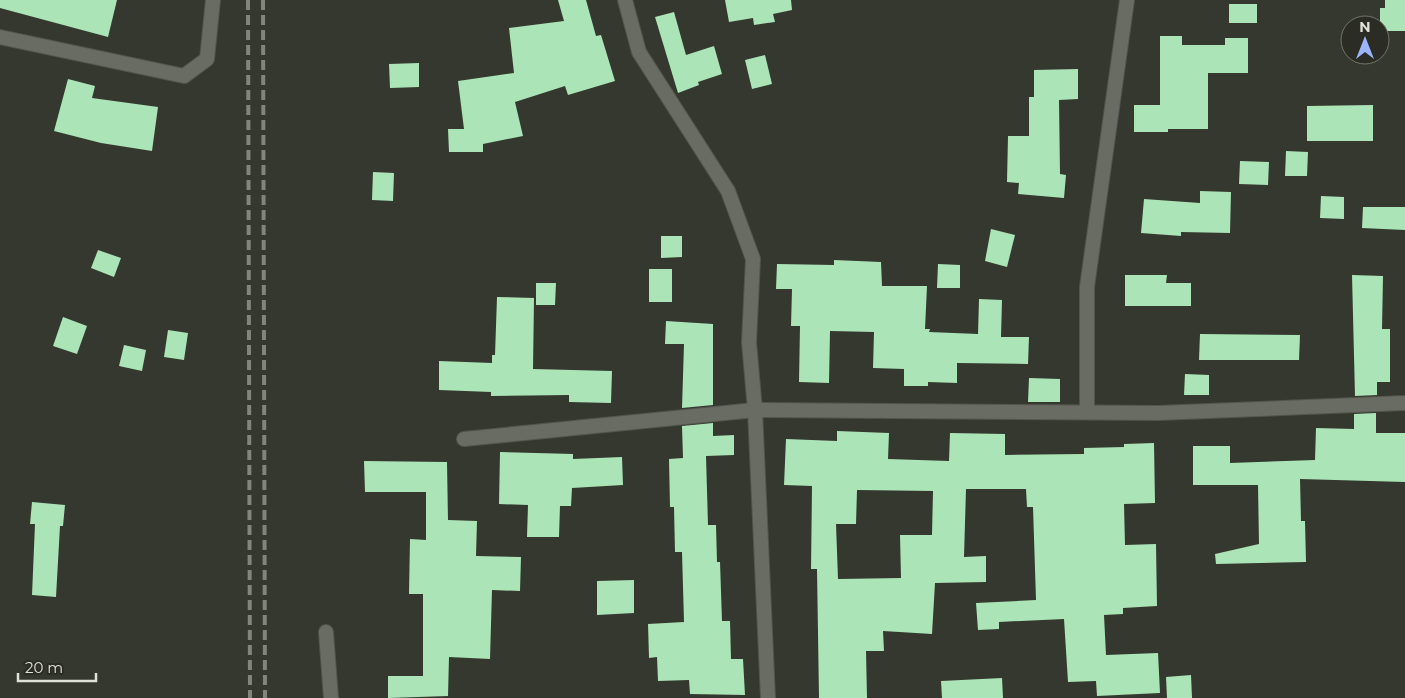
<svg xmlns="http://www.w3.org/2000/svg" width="1405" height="698" font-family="Montserrat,sans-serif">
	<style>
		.building { fill: #abe4b7; fill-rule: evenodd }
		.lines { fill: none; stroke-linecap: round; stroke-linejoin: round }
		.minor-casing { stroke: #53554d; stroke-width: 16 }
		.minor { stroke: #696c62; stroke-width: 14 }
		.rail { stroke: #83857d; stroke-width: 4; stroke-dasharray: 10 5; stroke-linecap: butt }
	</style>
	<rect width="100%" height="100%" fill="#35382e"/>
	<g class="building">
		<path d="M 0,0 L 117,0 L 108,37 L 0,8 Z"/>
		<path d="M 558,0 L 586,0 L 596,36 L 601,35 L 615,81 L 568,95 L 565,86 L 515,102 L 523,136 L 483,144 L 483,152 L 449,152 L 448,129 L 464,129 L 458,81 L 514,73 L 509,28 L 564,21 Z"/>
		<path d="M 725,0 L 791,0 L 792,10 L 773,14 L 775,22 L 754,25 L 753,18 L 729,22 Z"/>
		<path d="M 1385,0 L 1405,0 L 1405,31 L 1380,31 L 1380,8 L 1385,8 Z"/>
		<rect x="1229" y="4" width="28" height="19"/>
		<path d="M 674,12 L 686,55 L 714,46 L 722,74 L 698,82 L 699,85 L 678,93 L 655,17 Z"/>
		<path d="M 1160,36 L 1182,36 L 1182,45 L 1225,45 L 1225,38 L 1248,38 L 1248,73 L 1208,73 L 1208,129 L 1168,129 L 1168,132 L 1134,132 L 1134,105 L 1160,105 Z"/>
		<path d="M 765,55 L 772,84 L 752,89 L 745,60 Z"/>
		<path d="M 419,63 L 419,87 L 390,88 L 389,64 Z"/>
		<path d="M 1078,69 L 1078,99 L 1059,100 L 1060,174 L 1066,175 L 1064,198 L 1018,194 L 1019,183 L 1007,182 L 1008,136 L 1029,136 L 1029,97 L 1034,97 L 1034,70 Z"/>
		<path d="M 68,79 L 95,86 L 92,98 L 158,107 L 152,151 L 101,143 L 54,131 Z"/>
		<path d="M 1373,105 L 1373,141 L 1307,141 L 1307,106 Z"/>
		<path d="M 1286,151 L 1308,152 L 1307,176 L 1285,176 Z"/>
		<path d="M 1240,161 L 1269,162 L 1268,185 L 1239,184 Z"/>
		<path d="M 373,172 L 394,173 L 393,201 L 372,200 Z"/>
		<path d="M 1200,191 L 1231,192 L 1230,233 L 1181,232 L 1181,236 L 1141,233 L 1144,199 L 1200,203 Z"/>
		<path d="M 1321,196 L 1344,197 L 1344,219 L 1320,218 Z"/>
		<path d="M 1363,207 L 1405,207 L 1405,230 L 1362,228 Z"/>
		<path d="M 991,229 L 1015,235 L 1007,267 L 985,261 Z"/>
		<path d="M 661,236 L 682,236 L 682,257 L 661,258 Z"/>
		<path d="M 98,250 L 121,258 L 114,277 L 91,268 Z"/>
		<path d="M 834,260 L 881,262 L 882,286 L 927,286 L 925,329 L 930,329 L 929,332 L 978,334 L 979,299 L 1002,300 L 1001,337 L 1029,337 L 1028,364 L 957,363 L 957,383 L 928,382 L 928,386 L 904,386 L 904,369 L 873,368 L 874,332 L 830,331 L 829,383 L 799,382 L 800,326 L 791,326 L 792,289 L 776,289 L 777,264 L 834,265 Z"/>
		<path d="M 938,264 L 960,265 L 960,288 L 937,288 Z"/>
		<rect x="649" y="269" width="23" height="33"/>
		<path d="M 1125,275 L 1167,275 L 1166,283 L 1191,283 L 1191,306 L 1125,306 Z"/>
		<path d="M 1352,275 L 1383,276 L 1382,329 L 1390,329 L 1390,382 L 1377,382 L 1377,395 L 1355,396 Z"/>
		<path d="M 536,283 L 556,283 L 555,305 L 536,305 Z"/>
		<path d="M 497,297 L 534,298 L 533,369 L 612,371 L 611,403 L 569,402 L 569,395 L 491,396 L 491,392 L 439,390 L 439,361 L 492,363 L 492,355 L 495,355 Z"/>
		<path d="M 63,317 L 87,326 L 77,354 L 53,346 Z"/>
		<path d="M 666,321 L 713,324 L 713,405 L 682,408 L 684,344 L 665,344 Z"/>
		<path d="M 168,330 L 188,333 L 184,360 L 164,357 Z"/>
		<path d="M 1200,334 L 1300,335 L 1299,360 L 1199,360 Z"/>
		<path d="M 124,345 L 146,350 L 142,371 L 119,366 Z"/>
		<path d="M 1185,374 L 1209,375 L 1209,395 L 1184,395 Z"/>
		<path d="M 1029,378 L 1060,379 L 1060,402 L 1028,402 Z"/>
		<path d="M 1376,413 L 1376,433 L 1405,433 L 1405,482 L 1300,479 L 1301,521 L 1305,521 L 1306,562 L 1216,564 L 1215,554 L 1259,544 L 1258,485 L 1193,485 L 1193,446 L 1230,446 L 1230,463 L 1315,460 L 1316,428 L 1354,429 L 1354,414 Z"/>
		<path d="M 713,423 L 713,436 L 734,435 L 734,455 L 706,456 L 708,525 L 716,525 L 717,562 L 720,562 L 722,621 L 730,621 L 731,659 L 743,659 L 745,695 L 690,694 L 689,680 L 658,681 L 657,657 L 649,658 L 648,624 L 684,622 L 682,552 L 675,552 L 674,507 L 670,507 L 669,459 L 683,458 L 682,426 Z"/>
		<path d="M 837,431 L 889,433 L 888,459 L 949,461 L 950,433 L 1005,434 L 1005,455 L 1084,454 L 1084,448 L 1124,447 L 1124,444 L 1154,443 L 1155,503 L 1124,504 L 1125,545 L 1156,544 L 1157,606 L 1123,608 L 1123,614 L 1104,615 L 1106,655 L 1158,653 L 1160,693 L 1097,696 L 1096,681 L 1068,682 L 1064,619 L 999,622 L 999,629 L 978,630 L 976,603 L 1036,600 L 1033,507 L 1027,507 L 1026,489 L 966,489 L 964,557 L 986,556 L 986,582 L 935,583 L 932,634 L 883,631 L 884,651 L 866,651 L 867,698 L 819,698 L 817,569 L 811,569 L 812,486 L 784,485 L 786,439 L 837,441 ZM 857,490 L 933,491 L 932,535 L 900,535 L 901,578 L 838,579 L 836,524 L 856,524 Z"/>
		<path d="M 500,452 L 573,454 L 573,459 L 622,457 L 623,485 L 572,488 L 571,506 L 560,506 L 559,537 L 527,537 L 528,505 L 499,504 Z"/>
		<path d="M 364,461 L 447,462 L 448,520 L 477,521 L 476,556 L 521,557 L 520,591 L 492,590 L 490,659 L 449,657 L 448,696 L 388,698 L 388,676 L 423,676 L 423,594 L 409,594 L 410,539 L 426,540 L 426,492 L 365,492 Z"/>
		<path d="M 32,502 L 65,505 L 63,526 L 60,526 L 56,597 L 32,595 L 35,524 L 30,524 Z"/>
		<path d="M 634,580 L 634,613 L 597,615 L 597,581 Z"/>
		<path d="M 1191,675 L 1192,698 L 1167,698 L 1166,677 Z"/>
		<path d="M 1002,678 L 1003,698 L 942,698 L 941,681 Z"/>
	</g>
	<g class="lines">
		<defs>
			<g id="minor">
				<path d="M 625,0 L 639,52 L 728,191 L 753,259 L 749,342 L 755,410 L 768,698"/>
				<path d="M 0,37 L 184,76 L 207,59 L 213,0"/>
				<path d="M 1087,412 L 1087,287 L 1127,0"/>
				<path d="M 464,439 L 755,410 L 1158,413 L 1405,403"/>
				<path d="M 326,632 L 331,698"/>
			</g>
		</defs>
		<use href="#minor" class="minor-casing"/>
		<use href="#minor" class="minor"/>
		<g class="rail">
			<path d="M 248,0 L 250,698"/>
			<path d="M 263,0 L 265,698"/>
		</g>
	</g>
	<g transform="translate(1365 40)"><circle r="24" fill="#2b2d24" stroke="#73756d"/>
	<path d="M0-4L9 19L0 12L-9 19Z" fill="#9bb4fd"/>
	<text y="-8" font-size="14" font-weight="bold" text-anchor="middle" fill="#dfe1db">N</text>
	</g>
	<path d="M18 673v8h78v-8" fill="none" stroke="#dfe1db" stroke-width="2.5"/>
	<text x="25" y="673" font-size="15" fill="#dfe1db" stroke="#2b2d24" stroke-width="4" paint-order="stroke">20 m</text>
</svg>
